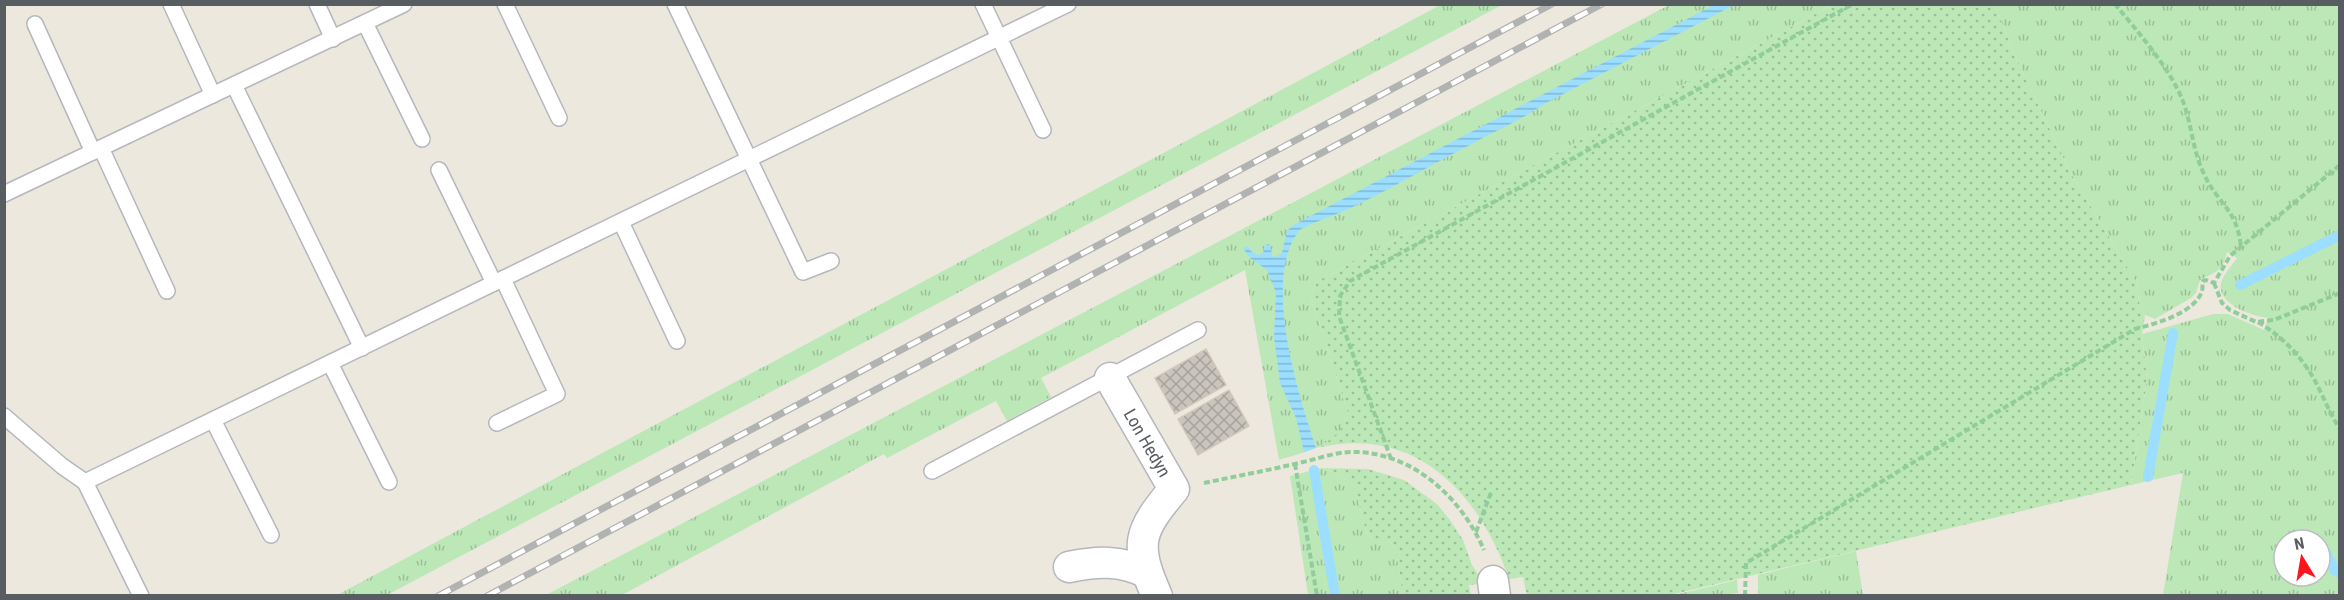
<svg xmlns="http://www.w3.org/2000/svg" width="2344" height="600" font-family="'Roboto Condensed',sans-serif">
	<style>
		.grass { fill: url(#grass-tufts); fill-rule: evenodd }
		.park { fill: url(#park-dots) }
		.water { fill: url(#water-rules) }
		.lines { fill: none; stroke-linecap: round; stroke-linejoin: round }
		.stream { stroke: #9bdeff; stroke-width: 10 }
		.building { fill: url(#building-cross-hatch); stroke: #d2c9bc; stroke-width: 1.5 }
		.service-casing { stroke: #b4b8bd; stroke-width: 18 }
		.minor-casing { stroke: #b4b8bd; stroke-width: 33 }
		.path { stroke: #91cc9b; stroke-width: 4; stroke-dasharray: 6 3; stroke-linecap: butt }
		.service { stroke: #fff; stroke-width: 15 }
		.minor { stroke: #fff; stroke-width: 30 }
		.rail-casing { stroke: #b1b2b2; stroke-width: 7 }
		.rail { stroke: #fff; stroke-width: 4.5; stroke-dasharray: 14; stroke-linecap: butt }
		.labels { text-anchor: middle; stroke-width: 4.5; stroke-linejoin: round; paint-order: stroke }
		.street-label { font-size: 18px; fill: #575d61; stroke: #fff }
	</style>
	<defs>
		<pattern id="grass-tufts" width="24" height="20" patternUnits="userSpaceOnUse" patternTransform="scale(1.5)"><rect width="24" height="20" fill="#bce8b7"/><path d="M3 7l-1-3M5 7V3M7 7l1-3M15 17l-1-3M17 17v-4M19 17l1-3" fill="none" stroke="#9cbf98"/></pattern>
		<pattern id="park-dots" width="8" height="8" patternUnits="userSpaceOnUse" patternTransform="scale(1.5)"><rect width="8" height="8" fill="#bce8b7"/><path d="M2 2h.1M6 6h.1" fill="none" stroke="#9cbf98" stroke-width="1.8" stroke-linecap="round"/></pattern>
		<pattern id="water-rules" width="6" height="5" patternUnits="userSpaceOnUse" patternTransform="scale(1.5)"><rect width="6" height="5" fill="#9bdeff"/><path d="M0 2.5h6" fill="none" stroke="#81b7d2"/></pattern>
		<pattern id="building-cross-hatch" width="8" height="8" patternUnits="userSpaceOnUse" patternTransform="scale(1.5)"><rect width="8" height="8" fill="#c9c5bd"/><path d="M0 0l8 8M0 8l8-8" fill="none" stroke="#a6a39d"/></pattern>
	</defs>
	<rect width="100%" height="100%" fill="#ede8de"/>
	<g class="grass">
		<path d="M 1442,4 L 1502,5 L 387,595 L 337,595 Z"/>
		<path d="M 1669,5 L 1832,5 L 1316,282 L 1311,297 L 1348,413 C 1340,446 1307,451 1279,460 L 1245,270 L 1041,378 L 1051,397 L 1007,421 L 996,401 L 887,458 L 884,454 L 622,595 L 544,596 Z"/>
		<path d="M 1994,5 L 2339,5 L 2339,595 L 2163,595 L 2183,473 L 2131,485 L 2147,379 L 2142,334 L 2213,314 L 2228,314 L 2264,330 L 2268,318 C 2253,317 2216,304 2221,283 C 2223,275 2232,265 2237,258 L 2227,252 C 2222,273 2216,271 2200,280 L 2196,293 L 2191,298 L 2155,319 L 2145,315 L 2140,307 L 2136,282 L 2070,172 L 2021,69 ZM 2284,540 L 2320,540 L 2320,576 L 2284,576 Z"/>
		<path d="M 1321,468 L 1341,475 L 1354,486 L 1367,534 C 1374,541 1382,537 1390,542 C 1398,548 1401,584 1403,595 L 1308,595 L 1290,476 Z"/>
		<path d="M 1856,551 L 1863,595 L 1758,594 L 1758,575 Z"/>
		<path d="M 1737,580 L 1738,593 L 1717,596 L 1670,596 Z"/>
	</g>
	<g class="park">
		<path d="M 1832,5 L 1994,5 L 2021,69 L 2070,172 L 2136,282 L 2140,307 L 2145,315 L 2142,335 L 2147,379 L 2131,485 L 1670,595 L 1527,596 L 1523,577 L 1509,579 C 1479,492 1415,424 1316,448 C 1332,440 1343,431 1348,413 L 1311,297 L 1316,282 Z"/>
		<path d="M 1321,468 L 1368,469 L 1404,480 L 1437,504 L 1450,520 L 1463,540 L 1472,565 L 1484,583 L 1469,585 L 1471,595 L 1403,595 C 1401,585 1398,548 1390,542 C 1382,538 1374,541 1367,534 L 1354,486 L 1341,475 Z"/>
	</g>
	<path class="water" d="M 1716,4 L 1734,5 L 1546,103 L 1527,115 C 1507,126 1486,136 1466,147 C 1425,168 1386,192 1344,211 C 1335,215 1303,226 1299,231 C 1261,279 1299,396 1316,448 L 1304,452 L 1296,418 L 1280,383 L 1274,337 L 1276,293 L 1267,270 L 1250,258 L 1243,248 L 1248,246 L 1251,251 L 1257,255 L 1263,253 L 1265,245 L 1270,244 L 1272,256 L 1275,257 L 1282,253 L 1287,231 L 1295,224 Z"/>
	<g class="lines">
		<g class="stream">
			<path d="M 2240,285 L 2340,235"/>
			<path d="M 1314,470 L 1335,596"/>
			<path d="M 2148,477 L 2173,333"/>
			<path d="M 2326,552 L 2335,571 L 2340,573"/>
		</g>
	</g>
	<g class="building">
		<path d="M 1206,349 L 1226,385 L 1175,414 L 1155,378 Z"/>
		<path d="M 1229,390 L 1249,426 L 1198,455 L 1178,419 Z"/>
	</g>
	<g class="lines">
		<defs>
			<g id="service">
				<path d="M 171,4 L 213,95"/>
				<path d="M 317,4 L 333,39"/>
				<path d="M 505,4 L 559,118"/>
				<path d="M 983,4 L 1043,130"/>
				<path d="M 365,23 L 422,139"/>
				<path d="M 35,24 L 93,152"/>
				<path d="M 234,85 L 362,348"/>
				<path d="M 101,148 L 167,291"/>
				<path d="M 439,170 L 494,283"/>
				<path d="M 4,194 L 404,4"/>
				<path d="M 621,222 L 677,341"/>
				<path d="M 831,261 L 803,272 L 749,159 L 1068,4"/>
				<path d="M 330,363 L 389,482"/>
				<path d="M 4,416 L 62,466 L 85,482 L 749,159 L 675,4"/>
				<path d="M 213,420 L 271,535"/>
				<path d="M 497,423 L 557,394 L 503,279"/>
				<path d="M 932,471 L 1198,330"/>
				<path d="M 85,482 L 141,596"/>
			</g>
			<g id="minor">
				<path d="M 1110,378 L 1174,489 C 1138,532 1134,544 1157,596"/>
				<path d="M 1069,567 C 1097,561 1121,560 1147,573"/>
				<path d="M 1493,581 L 1495,596"/>
			</g>
		</defs>
		<use href="#service" class="service-casing"/>
		<use href="#minor" class="minor-casing"/>
		<g class="path">
			<path d="M 2115,4 C 2137,31 2169,67 2182,99 C 2192,123 2192,150 2204,174 C 2218,205 2237,208 2241,247"/>
			<path d="M 2214,283 L 2222,303 L 2230,310 L 2256,322 L 2274,320 L 2340,293"/>
			<path d="M 2258,322 C 2280,335 2298,353 2311,374 C 2322,392 2328,411 2340,429"/>
			<path d="M 1391,459 L 1339,316 L 1340,296 L 1350,281 L 1853,4"/>
			<path d="M 1295,464 L 1317,596"/>
			<path d="M 1204,483 C 1237,476 1270,470 1303,462 C 1321,458 1338,451 1357,452 C 1415,454 1462,499 1484,550"/>
			<path d="M 1476,532 L 1492,490"/>
			<path d="M 1745,596 L 1746,563 L 2135,329 C 2155,324 2195,313 2202,291 C 2203,288 2202,284 2203,281 L 2206,280 L 2214,283 L 2230,256 L 2340,165"/>
		</g>
		<use href="#service" class="service"/>
		<use href="#minor" class="minor"/>
		<defs>
			<g id="rail">
				<path d="M 438,596 L 1552,4"/>
				<path d="M 487,596 L 1602,4"/>
			</g>
		</defs>
		<use href="#rail" class="rail-casing"/>
		<use href="#rail" class="rail"/>
	</g>
	<g class="labels">
		<g class="street-label">
			<text transform="translate(1147 443) rotate(60)" y="6">Lon Hedyn</text>
		</g>
	</g>
	<rect width="2344" height="600" fill="none" stroke="#575d61" stroke-width="12"/>
	<g transform="translate(2302 558) rotate(349)"><circle r="28" fill="#ffffff" stroke="#bcbec0" stroke-width="1.5"/>
	<path d="M0-4.5L10 22L0 15L-10 22Z" fill="#fa161c"/>
	<text y="-9" font-size="16" font-weight="bold" text-anchor="middle" fill="#575d61">N</text>
	</g>
</svg>
